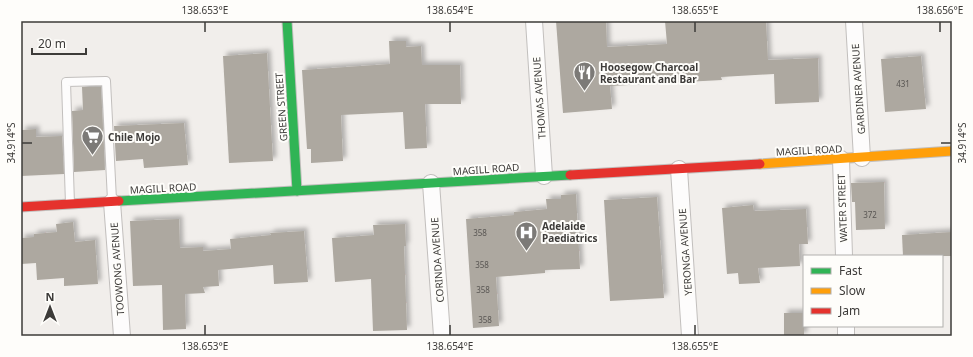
<svg xmlns="http://www.w3.org/2000/svg" width="973" height="357" font-family="'Noto Sans',sans-serif">
	<style>
		.building { fill: #ada8a0; filter: url(#shadow) }
		.lines { fill: none; stroke-linecap: round; stroke-linejoin: round }
		.lane-casing { stroke: #c2bfbd; stroke-width: 10 }
		.street-casing { stroke: #c2bfbd; stroke-width: 18 }
		.fast-casing { stroke: #c2bfbd; stroke-width: 11 }
		.slow-casing { stroke: #c2bfbd; stroke-width: 11 }
		.jam-casing { stroke: #c2bfbd; stroke-width: 11 }
		.lane { stroke: #fdfcfc; stroke-width: 8 }
		.street { stroke: #fdfcfc; stroke-width: 16 }
		.fast { stroke: #30b455; stroke-width: 9 }
		.slow { stroke: #ff9f0a; stroke-width: 9 }
		.jam { stroke: #e5322d; stroke-width: 9 }
		.ticks { fill: none; stroke: #3d3b39; stroke-width: 1.5 }
		.labels { text-anchor: middle; stroke-width: 4; stroke-linejoin: round; paint-order: stroke }
		.number-label { font-size: 8px; fill: #595653 }
		.poi-label { font-size: 10px; font-weight: bold; fill: #3d3b39; stroke: #fefdfa; text-anchor: start }
		.street-label { font-size: 10px; fill: #3d3b39; stroke: #fefdfa }
		.neatline { fill: none; stroke: #3d3b39; stroke-width: 1.5 }
		.ticks-label { font-size: 10px; text-anchor: middle; fill: #3d3b39 }
	</style>
	<defs>
		<filter id="shadow"><feDropShadow dx="3.5" dy="-3.5" stdDeviation="2" flood-color="#0004"/></filter>
	</defs>
	<rect width="100%" height="100%" fill="#f1eeeb"/>
	<g class="building">
		<path d="M 556,21 L 606,21 L 607,47 L 667,44 L 665,21 L 766,21 L 768,60 L 818,58 L 819,102 L 775,104 L 774,74 L 721,77 L 722,80 L 610,86 L 612,109 L 563,113 Z"/>
		<path d="M 389,41 L 406,41 L 406,47 L 421,46 L 422,65 L 460,65 L 461,104 L 425,104 L 427,148 L 405,149 L 403,112 L 341,115 L 343,161 L 311,163 L 311,149 L 307,149 L 302,70 L 390,64 Z"/>
		<path d="M 267,53 L 273,161 L 229,163 L 223,56 Z"/>
		<path d="M 921,56 L 926,109 L 885,112 L 881,59 Z"/>
		<path d="M 82,87 L 101,87 L 105,170 L 74,172 L 72,111 L 83,110 Z"/>
		<path d="M 184,123 L 188,165 L 144,168 L 143,159 L 116,161 L 114,126 Z"/>
		<path d="M 36,129 L 36,137 L 62,136 L 64,174 L 21,176 L 22,130 Z"/>
		<path d="M 884,182 L 885,229 L 856,230 L 855,202 L 852,202 L 851,183 Z"/>
		<path d="M 576,194 L 580,269 L 545,270 L 545,273 L 496,277 L 499,326 L 473,328 L 466,219 L 514,215 L 514,212 L 547,209 L 546,199 L 561,199 L 561,195 Z"/>
		<path d="M 657,197 L 664,298 L 610,301 L 604,200 Z"/>
		<path d="M 753,205 L 754,211 L 806,209 L 808,244 L 799,244 L 800,266 L 758,268 L 760,283 L 739,284 L 738,273 L 727,274 L 722,208 Z"/>
		<path d="M 179,219 L 180,248 L 203,247 L 203,251 L 231,249 L 230,239 L 271,235 L 270,233 L 304,231 L 308,282 L 274,284 L 273,265 L 218,270 L 219,286 L 203,287 L 205,293 L 185,294 L 186,329 L 163,330 L 162,285 L 133,286 L 130,221 Z"/>
		<path d="M 73,222 L 75,242 L 95,240 L 98,284 L 64,286 L 64,278 L 37,280 L 36,263 L 21,264 L 21,238 L 34,237 L 34,234 L 57,232 L 56,224 Z"/>
		<path d="M 405,224 L 406,246 L 404,246 L 407,330 L 373,331 L 371,279 L 335,282 L 332,238 L 374,235 L 373,225 Z"/>
		<path d="M 952,232 L 952,256 L 903,256 L 902,235 Z"/>
		<rect x="784" y="313" width="20" height="23"/>
	</g>
	<g class="lines">
		<defs>
			<path id="lane" d="M 70,204 L 66,82 L 106,81 L 112,200"/>
			<g id="street">
				<path d="M 534,21 L 544,176"/>
				<path d="M 854,21 L 862,158"/>
				<path d="M 841,159 L 844,256"/>
				<path d="M 679,169 L 690,336"/>
				<path d="M 431,183 L 442,336"/>
				<path d="M 112,202 L 122,336"/>
				<path d="M 846,326 L 846,336"/>
			</g>
			<g id="fast">
				<path d="M 287,21 L 297,191"/>
				<path d="M 119,201 L 570,175"/>
			</g>
			<path id="slow" d="M 760,164 L 952,151"/>
			<g id="jam">
				<path d="M 570,175 L 760,164"/>
				<path d="M 21,207 L 119,201"/>
			</g>
		</defs>
		<use href="#lane" class="lane-casing"/>
		<use href="#street" class="street-casing"/>
		<use href="#fast" class="fast-casing"/>
		<use href="#slow" class="slow-casing"/>
		<use href="#jam" class="jam-casing"/>
		<use href="#lane" class="lane"/>
		<use href="#street" class="street"/>
		<use href="#fast" class="fast"/>
		<use href="#slow" class="slow"/>
		<use href="#jam" class="jam"/>
	</g>
	<path class="ticks" d="M 205,22 L 205,32M 450,22 L 450,32M 695,22 L 695,32M 940,22 L 940,32M 22,143 L 32,143M 941,143 L 951,143M 205,325 L 205,335M 450,325 L 450,335M 695,325 L 695,335"/>
	<defs>
		<symbol id="restaurant-pin" viewBox="-11 -11 22 30"><path d="M0 17L-7.5 6A9.5 9.5 0 1 1 7.5 6Z" fill="#7c7a77" stroke="#fefdfa"/><path d="M-5-6h1v4h1v-4h1v4h1v-4h1v5L-1.5 .5V6h-2V.5L-5-1ZM5-6V6H3V1.5H1.5Q1.5-4 5-6Z" fill="#fff"/></symbol>
		<symbol id="supermarket-pin" viewBox="-11 -11 22 30"><path d="M0 17L-7.5 6A9.5 9.5 0 1 1 7.5 6Z" fill="#7c7a77" stroke="#fefdfa"/><path d="M-6-5.5h2.5l.6 2H6L4.5 2H-2.5L-4.4-4H-6ZM-1.5 3.2a1.3 1.3 0 1 0 .1 0ZM3 3.2a1.3 1.3 0 1 0 .1 0Z" fill="#fff"/></symbol>
		<symbol id="hospital-pin" viewBox="-11 -11 22 30"><path d="M0 17L-7.5 6A9.5 9.5 0 1 1 7.5 6Z" fill="#7c7a77" stroke="#fefdfa"/><path d="M-5-5h3v3.5h4V-5h3V5h-3V1.5h-4V5h-3Z" fill="#fff"/></symbol>
	</defs>
	<g fill-rule="evenodd">
		<use href="#restaurant-pin" x="572" y="60" width="25" height="34"/>
		<use href="#supermarket-pin" x="80" y="124" width="25" height="34"/>
		<use href="#hospital-pin" x="514" y="220" width="25" height="34"/>
	</g>
	<g class="labels">
		<g class="number-label">
			<text x="903" y="87">431</text>
			<text x="870" y="218">372</text>
			<text x="480" y="236">358</text>
			<text x="482" y="268">358</text>
			<text x="483" y="293">358</text>
			<text x="485" y="323">358</text>
		</g>
		<g class="poi-label">
			<text x="600" y="71">Hoosegow Charcoal<tspan x="600" dy="12">Restaurant and Bar</tspan></text>
			<text x="108" y="141">Chile Mojo</text>
			<text x="542" y="230">Adelaide<tspan x="542" dy="12">Paediatrics</tspan></text>
		</g>
		<g class="street-label">
			<text transform="translate(858 89) rotate(-94)" y="4">GARDINER AVENUE</text>
			<text transform="translate(539 98) rotate(-94)" y="4">THOMAS AVENUE</text>
			<text transform="translate(281 107) rotate(-94)" y="4">GREEN STREET</text>
			<text transform="translate(809 150) rotate(-3)" y="4">MAGILL ROAD</text>
			<text transform="translate(486 169) rotate(-4)" y="4">MAGILL ROAD</text>
			<text transform="translate(163 188) rotate(-3)" y="4">MAGILL ROAD</text>
			<text transform="translate(842 208) rotate(-92)" y="4">WATER STREET</text>
			<text transform="translate(685 252) rotate(-94)" y="4">YERONGA AVENUE</text>
			<text transform="translate(437 260) rotate(-94)" y="4">CORINDA AVENUE</text>
			<text transform="translate(117 269) rotate(-94)" y="4">TOOWONG AVENUE</text>
		</g>
	</g>
	<rect width="973" height="357" fill="none" stroke="#fefdfa" stroke-width="44"/>
	<rect x="803" y="255" width="140" height="72" fill="#fefdfa" stroke="#b1afad"/>
	<rect x="811" y="268" width="20" height="6" fill="#30b455" stroke="#b1afad"/>
	<text x="839" y="275" font-size="12" fill="#3d3b39">Fast</text>
	<rect x="811" y="288" width="20" height="6" fill="#ff9f0a" stroke="#b1afad"/>
	<text x="839" y="295" font-size="12" fill="#3d3b39">Slow</text>
	<rect x="811" y="308" width="20" height="6" fill="#e5322d" stroke="#b1afad"/>
	<text x="839" y="315" font-size="12" fill="#3d3b39">Jam</text>
	<g transform="translate(50 307)" stroke="#fefdfa" stroke-width="3" paint-order="stroke">
	<path d="M0-3L7 15L0 10L-7 15Z" fill="#3d3b39"/>
	<text y="-6" font-size="11" font-weight="bold" text-anchor="middle" fill="#3d3b39">N</text>
	</g>
	<path d="M32 48v6h54v-6" fill="none" stroke="#3d3b39" stroke-width="2"/>
	<text x="38" y="48" font-size="12" fill="#3d3b39" stroke="#fefdfa" stroke-width="3" paint-order="stroke">20 m</text>
	<rect x="22" y="22" width="929" height="313" class="neatline"/>
	<g class="ticks-label">
		<text x="205" y="14">138.653°E</text>
		<text x="450" y="14">138.654°E</text>
		<text x="695" y="14">138.655°E</text>
		<text x="940" y="14">138.656°E</text>
		<text transform="translate(11 143) rotate(-90)" y="4">34.914°S</text>
		<text transform="translate(962 143) rotate(-90)" y="4">34.914°S</text>
		<text x="205" y="350">138.653°E</text>
		<text x="450" y="350">138.654°E</text>
		<text x="695" y="350">138.655°E</text>
	</g>
</svg>
